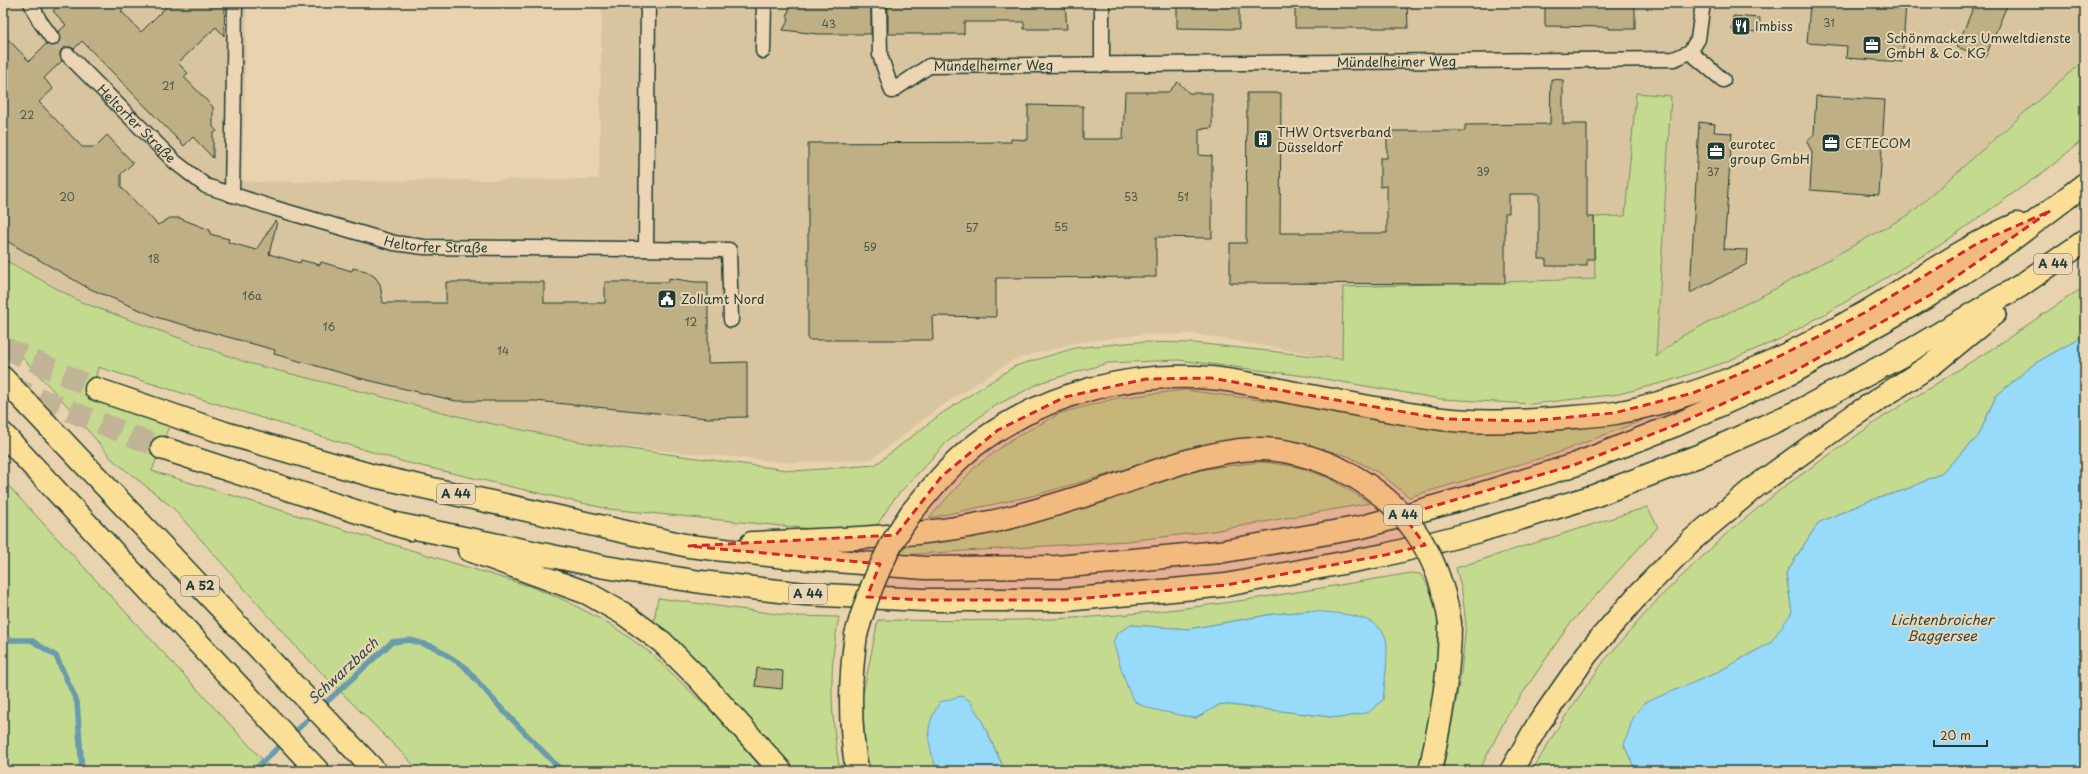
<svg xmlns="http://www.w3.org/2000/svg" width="2088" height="774" font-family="'Playpen Sans',sans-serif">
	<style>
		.built { fill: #d8c5a0 }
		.green { fill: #c4da8f; stroke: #728c62; fill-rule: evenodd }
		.water { fill: #98dafa; stroke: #689bab }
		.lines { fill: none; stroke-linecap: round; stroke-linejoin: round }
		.stream { stroke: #689bab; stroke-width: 5.5 }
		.building { fill: #bfaf85; stroke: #1f3d34 }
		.minor-tunnel { stroke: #c1b496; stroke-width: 14; stroke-dasharray: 14 7; stroke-linecap: butt }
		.motorway-tunnel { stroke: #c1b496; stroke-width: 22; stroke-dasharray: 22 11; stroke-linecap: butt }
		.minor-casing { stroke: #1f3d34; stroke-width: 17 }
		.motorway-casing { stroke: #1f3d34; stroke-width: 25 }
		.minor { stroke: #ecd5b5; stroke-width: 14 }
		.motorway { stroke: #fbdf96; stroke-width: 22 }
		.motorway-bridge-casing { stroke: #1f3d34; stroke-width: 25; stroke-linecap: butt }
		.motorway-bridge { stroke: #fbdf96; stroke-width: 22 }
		.marked { fill: #d62828; fill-opacity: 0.2; stroke: #d62828; stroke-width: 3; stroke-dasharray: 8 5; stroke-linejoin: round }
		.labels { text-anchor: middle; stroke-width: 4; stroke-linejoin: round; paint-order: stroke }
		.number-label { font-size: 11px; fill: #475a48 }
		.shield { fill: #ecd5b5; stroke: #5c6b5b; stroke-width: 1 }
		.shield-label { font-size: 12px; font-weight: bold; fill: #1f3d34 }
		.poi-label { font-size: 13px; fill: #1f3d34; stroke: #ecd5b5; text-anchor: start }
		.street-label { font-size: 13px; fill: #1f3d34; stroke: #ecd5b5 }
		.water-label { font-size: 14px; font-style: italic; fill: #2b4d48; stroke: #ecd5b5 }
	</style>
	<rect width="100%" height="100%" fill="#e9d2ae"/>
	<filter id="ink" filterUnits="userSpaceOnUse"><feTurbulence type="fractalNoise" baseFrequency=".025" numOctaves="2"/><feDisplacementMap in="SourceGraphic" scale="8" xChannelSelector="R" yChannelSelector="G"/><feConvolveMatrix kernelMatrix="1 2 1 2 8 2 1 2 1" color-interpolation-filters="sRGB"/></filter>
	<g filter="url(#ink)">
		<path class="built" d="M 3,3 L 247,3 L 242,182 L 599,179 L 602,3 L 2085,3 L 2085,59 L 1910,214 L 1777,288 L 1680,337 L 1656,357 L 1342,359 L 1195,334 L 1135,335 L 1074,343 L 1013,360 L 937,409 L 872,459 L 795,463 L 592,444 L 478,421 L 248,363 L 81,302 L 3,259 Z"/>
		<g class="green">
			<path d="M 2085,59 L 2085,138 L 2049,168 L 1939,246 L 1832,310 L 1778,340 L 1720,364 L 1669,381 L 1619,394 L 1532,404 L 1441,399 L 1313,377 L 1179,360 L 1108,363 L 1042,382 L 991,408 L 946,443 L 894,499 L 875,528 L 823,530 L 608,509 L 404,462 L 98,367 L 92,397 L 169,426 L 152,471 L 529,586 L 564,600 L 610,624 L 652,654 L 716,716 L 764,771 L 420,771 L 298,649 L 172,507 L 113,460 L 64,402 L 3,337 L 3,259 L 81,302 L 248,363 L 478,421 L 592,444 L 795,471 L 875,465 L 941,414 L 1015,366 L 1075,348 L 1136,342 L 1194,343 L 1342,359 L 1343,287 L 1595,279 L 1594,217 L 1625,216 L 1636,93 L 1671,96 L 1656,357 L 1680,337 L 1777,288 L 1910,214 Z"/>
			<path d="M 2085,286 L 2085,335 L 2034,364 L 1996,396 L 1978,437 L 1940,474 L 1905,490 L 1868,501 L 1818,523 L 1786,573 L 1792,612 L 1781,630 L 1770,643 L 1714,674 L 1624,745 L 1636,771 L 1532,771 L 1562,721 L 1604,661 L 1658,599 L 1725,535 L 1785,486 L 1883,417 L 1998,345 Z"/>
			<path d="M 1185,390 L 1313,407 L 1584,427 L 1643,420 L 1555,454 L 1409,497 L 1381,474 L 1348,456 L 1308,445 L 1269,440 L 1179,454 L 1032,496 L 929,518 L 975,467 L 1012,439 L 1061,413 L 1117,398 Z"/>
			<path d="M 1261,462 L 1294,466 L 1329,478 L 1370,503 L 1213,531 L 1127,541 L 900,555 L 908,542 L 1178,474 L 1218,467 Z"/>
			<path d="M 3,480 L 273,771 L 3,771 Z"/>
			<path d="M 1647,507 L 1658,527 L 1568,626 L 1506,718 L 1479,771 L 1443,771 L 1461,673 L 1466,624 L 1462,591 L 1456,568 Z"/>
			<path d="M 1411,573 L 1420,574 C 1437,592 1446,646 1443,671 C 1438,704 1430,738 1424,771 L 1005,771 L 981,719 L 928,733 L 937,771 L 871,771 L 865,748 L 862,699 L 878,620 C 972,621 1066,622 1159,611 C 1244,602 1327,587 1411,573 ZM 1310,611 L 1340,718 L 1221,704 L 1196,718 L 1145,706 L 1135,702 L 1131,625 L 1189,629 L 1273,614 Z"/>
			<path d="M 658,598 L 791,616 L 839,617 C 828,669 831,719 840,771 L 790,771 L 653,626 Z"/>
		</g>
		<g class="water">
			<path d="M 2085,335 L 2085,771 L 1636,771 L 1624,745 L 1633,718 L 1644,703 L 1714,674 L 1770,643 L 1792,612 L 1786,573 L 1818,523 L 1868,501 L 1905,490 L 1940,474 L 1978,437 L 1996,396 L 2034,364 Z"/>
			<path d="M 1310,611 C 1331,613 1376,613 1385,636 C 1390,647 1384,687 1383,700 L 1369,712 L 1340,718 L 1221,704 L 1196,718 C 1182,715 1145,710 1136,702 C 1128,697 1117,653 1113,642 L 1117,633 L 1131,625 L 1189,629 L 1273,614 Z"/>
			<path d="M 961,696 L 969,700 L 981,719 L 1005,771 L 937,771 C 928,742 923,729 940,702 Z"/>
		</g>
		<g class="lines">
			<g class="stream">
				<path d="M 3,640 L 31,640 L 56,656 L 77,702 L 82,771"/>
				<path d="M 320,708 L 392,642 L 410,640 L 434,647 L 464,666 L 499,706 L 562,771"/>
				<path d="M 291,735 L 314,714"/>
				<path d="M 253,771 L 285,741"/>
			</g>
		</g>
		<g class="building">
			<path d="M 62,3 L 130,3 L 121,11 L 141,32 L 170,3 L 225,3 L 224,36 L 216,27 L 178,63 L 188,73 L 184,77 L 213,107 L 213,127 L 217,131 L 213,134 L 213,158 L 193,137 L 184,146 L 82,41 L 74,49 L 70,47 L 62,49 L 60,53 L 62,61 L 44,78 L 53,89 L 39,102 L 82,147 L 95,147 L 107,135 L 133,163 L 121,174 L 121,187 L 158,225 L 170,218 L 179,218 L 210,230 L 210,234 L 229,239 L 228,242 L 256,250 L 275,221 L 277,222 L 269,254 L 300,263 L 301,260 L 320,265 L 321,262 L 352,271 L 353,268 L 366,271 L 375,277 L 380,284 L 383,303 L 446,303 L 446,282 L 544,282 L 544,303 L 605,303 L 605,282 L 669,282 L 669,278 L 695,282 L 708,282 L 708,363 L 747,362 L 747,417 L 707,418 L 535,401 L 456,401 L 363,379 L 274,354 L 275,350 L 159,318 L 88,288 L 3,239 L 3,34 L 29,61 L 46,44 L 53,46 L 60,42 L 58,32 L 66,25 L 53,11 Z"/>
			<path d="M 791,3 L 871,3 L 871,34 L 818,34 L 783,30 L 789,19 L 787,16 Z"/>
			<path d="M 888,3 L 1065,3 L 1067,29 L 1024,29 L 1024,22 L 964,22 L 964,34 L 888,34 Z"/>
			<path d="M 1177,3 L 1239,3 L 1239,29 L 1177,28 Z"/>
			<path d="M 1295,3 L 1407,3 L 1408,28 L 1295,28 Z"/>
			<path d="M 1545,3 L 1635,3 L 1635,29 L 1609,29 L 1609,27 L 1545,26 Z"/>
			<path d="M 1810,3 L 1906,3 L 1902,62 L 1846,58 L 1847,46 L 1807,43 Z"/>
			<path d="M 1975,3 L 2008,3 L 1985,58 L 1957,47 Z"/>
			<path d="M 1733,16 L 1760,18 L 1759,32 L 1732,30 Z"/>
			<path d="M 1551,79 L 1563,80 L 1563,124 L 1587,124 L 1587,217 L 1594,217 L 1594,259 L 1587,259 L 1587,266 L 1546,266 L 1546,259 L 1539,259 L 1539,194 L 1509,194 L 1509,213 L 1505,213 L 1505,284 L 1230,283 L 1230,243 L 1246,243 L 1247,93 L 1281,93 L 1280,233 L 1387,233 L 1387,186 L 1380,187 L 1380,158 L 1387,158 L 1387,131 L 1465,131 L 1465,125 L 1550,124 Z"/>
			<path d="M 1178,82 L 1189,93 L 1212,93 L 1212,128 L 1199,129 L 1199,155 L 1212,156 L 1212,238 L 1156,237 L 1156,277 L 996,278 L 996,317 L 932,316 L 933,340 L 808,340 L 808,143 L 1011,142 L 1011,139 L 1028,140 L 1028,105 L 1083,106 L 1083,139 L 1123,139 L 1125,92 L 1168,92 Z"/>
			<path d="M 1816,96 L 1885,100 L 1879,195 L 1810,190 L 1812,152 L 1807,142 L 1814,134 Z"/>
			<path d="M 1699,122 L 1715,124 L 1714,132 L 1732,133 L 1724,249 L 1748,250 L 1747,264 L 1690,293 Z"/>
			<path d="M 757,668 L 783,671 L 782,689 L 755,686 Z"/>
		</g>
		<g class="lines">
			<path class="minor-tunnel" d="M 52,38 L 68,55"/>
			<g class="motorway-tunnel">
				<path d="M 3,347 L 96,389"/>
				<path d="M 8,386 L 162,448"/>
			</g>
			<defs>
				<g id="minor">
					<path d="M 31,3 L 39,20 L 52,38"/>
					<path id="s1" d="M 879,3 L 880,55 L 892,91 L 929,66 L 1674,59 L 1690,52 L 1698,39 L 1703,3"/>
					<path d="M 763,51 L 764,3"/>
					<path d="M 1690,52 L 1723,80"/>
					<path id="s2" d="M 68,55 L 175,162 L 206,186 L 274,208 L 394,243 L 424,247 L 729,250 L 731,320"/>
					<path d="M 1102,65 L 1102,3"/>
					<path d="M 232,195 L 235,3"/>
					<path d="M 646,249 L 648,3"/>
				</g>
				<g id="motorway">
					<path d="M 3,378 L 375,771"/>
					<path d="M 96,389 L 225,433 L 374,476 L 689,546 L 785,557 L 925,568 L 1057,567 L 1219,552 L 1362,527 L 1480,494 L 1574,465 L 1678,424 L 1793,372 L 1930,295 L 2010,241 L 2085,184"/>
					<path d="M 3,434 L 318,771"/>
					<path d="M 162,448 L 410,529"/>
					<path d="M 911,513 C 932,487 954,460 982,440 C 1046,394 1131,371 1210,378 C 1244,381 1278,390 1311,396 C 1354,404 1398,413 1442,419 C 1484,424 1531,421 1574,417 C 1588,416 1602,415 1616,413 C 1704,396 1789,357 1866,312 C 1916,282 1963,247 2017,224"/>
					<path d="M 396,524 L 605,567 L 701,582 L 805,594 L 923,600 L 1065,600 L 1226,585 L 1385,555 L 1479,531 L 1594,496 L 1698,456 L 1801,410 L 1901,356 L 2020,286 L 2085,241"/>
					<path d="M 752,543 C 833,539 915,538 995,521 C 1030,513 1065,502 1099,491 C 1150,474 1199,452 1253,449 C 1281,448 1313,457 1338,468"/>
					<path d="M 469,550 L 587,593 L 624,614 L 662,642 L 699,679 L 781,771"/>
					<path d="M 856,635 C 849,682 849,725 857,771"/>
					<path d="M 1430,771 C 1440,722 1450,674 1450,623"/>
					<path d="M 1511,771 L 1537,726 L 1587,654 L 1638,595 L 1692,540 L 1755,487 L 1853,416 L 1934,363 L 1995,313"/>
				</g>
			</defs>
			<use href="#minor" class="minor-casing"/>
			<use href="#motorway" class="motorway-casing"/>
			<use href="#minor" class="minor"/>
			<use href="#motorway" class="motorway"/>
			<defs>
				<g id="motorway-bridge">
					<path d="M 1338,468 C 1404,500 1439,551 1450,623"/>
					<path d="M 856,635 C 868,591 884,551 911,513"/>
				</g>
			</defs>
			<use href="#motorway-bridge" class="motorway-bridge-casing"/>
			<use href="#motorway-bridge" class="motorway-bridge"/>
		</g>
	</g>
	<path class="marked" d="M 2050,211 L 1930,295 L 1793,372 L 1678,424 L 1574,465 L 1403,515 L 1425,545 L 1385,555 L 1226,585 L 1065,600 L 923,600 L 867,597 L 880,564 L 689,546 L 896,535 L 942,476 L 998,430 L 1065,397 L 1146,379 L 1211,378 L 1444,419 L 1529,421 L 1614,413 L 1693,393 L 1766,363 L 1864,313 L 1978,243 Z"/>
	<defs>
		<symbol id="restaurant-square" viewBox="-11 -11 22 22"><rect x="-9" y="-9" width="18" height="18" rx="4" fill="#1f3d34" stroke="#ecd5b5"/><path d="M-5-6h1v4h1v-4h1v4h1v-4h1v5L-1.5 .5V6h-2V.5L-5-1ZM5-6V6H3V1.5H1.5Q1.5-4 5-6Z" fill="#fff"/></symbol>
		<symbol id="office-square" viewBox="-11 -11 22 22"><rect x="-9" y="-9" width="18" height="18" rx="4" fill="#1f3d34" stroke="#ecd5b5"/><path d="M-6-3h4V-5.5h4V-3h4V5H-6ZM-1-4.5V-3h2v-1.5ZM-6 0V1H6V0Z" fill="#fff"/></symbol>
		<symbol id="building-square" viewBox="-11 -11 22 22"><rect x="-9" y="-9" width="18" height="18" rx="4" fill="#1f3d34" stroke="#ecd5b5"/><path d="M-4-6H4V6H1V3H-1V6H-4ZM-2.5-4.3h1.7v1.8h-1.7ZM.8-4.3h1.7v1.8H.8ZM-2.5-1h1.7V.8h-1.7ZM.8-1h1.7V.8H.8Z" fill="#fff"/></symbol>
		<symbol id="civic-square" viewBox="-11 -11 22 22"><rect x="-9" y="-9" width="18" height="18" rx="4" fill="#1f3d34" stroke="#ecd5b5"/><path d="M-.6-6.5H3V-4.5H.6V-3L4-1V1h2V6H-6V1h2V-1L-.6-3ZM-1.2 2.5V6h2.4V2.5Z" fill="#fff"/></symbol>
	</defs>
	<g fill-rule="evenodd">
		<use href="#restaurant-square" x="1730" y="15" width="22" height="22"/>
		<use href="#office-square" x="1861" y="34" width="22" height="22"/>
		<use href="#building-square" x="1252" y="128" width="22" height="22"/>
		<use href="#office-square" x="1820" y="132" width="22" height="22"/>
		<use href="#office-square" x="1705" y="140" width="22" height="22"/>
		<use href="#civic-square" x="656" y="288" width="22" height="22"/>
	</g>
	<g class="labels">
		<g class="number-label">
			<text x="1829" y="27">31</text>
			<text x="829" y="28">43</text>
			<text x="168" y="90">21</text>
			<text x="27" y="119">22</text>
			<text x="1483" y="176">39</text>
			<text x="1713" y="176">37</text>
			<text x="67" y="201">20</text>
			<text x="1131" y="201">53</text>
			<text x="1183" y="201">51</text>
			<text x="1061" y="231">55</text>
			<text x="972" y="232">57</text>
			<text x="870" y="251">59</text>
			<text x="154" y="263">18</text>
			<text x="252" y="300">16a</text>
			<text x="691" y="326">12</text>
			<text x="329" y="331">16</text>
			<text x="503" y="355">14</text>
		</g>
		<g class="shield">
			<rect x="2034" y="254" width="38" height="20" rx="3"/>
			<rect x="437" y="484" width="38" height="20" rx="3"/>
			<rect x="1384" y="505" width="38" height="20" rx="3"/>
			<rect x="181" y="576" width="38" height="20" rx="3"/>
			<rect x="789" y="584" width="38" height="20" rx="3"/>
		</g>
		<g class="shield-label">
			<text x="2053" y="268">A 44</text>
			<text x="456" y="498">A 44</text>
			<text x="1403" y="519">A 44</text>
			<text x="200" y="590">A 52</text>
			<text x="808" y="598">A 44</text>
		</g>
		<g class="poi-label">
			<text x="1755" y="31">Imbiss</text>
			<text x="1886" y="43">Schönmackers Umweltdienste<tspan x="1886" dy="15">GmbH &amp; Co. KG</tspan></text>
			<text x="1277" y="137">THW Ortsverband<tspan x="1277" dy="15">Düsseldorf</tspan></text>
			<text x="1845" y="148">CETECOM</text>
			<text x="1730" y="149">eurotec<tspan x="1730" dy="15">group GmbH</tspan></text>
			<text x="681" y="304">Zollamt Nord</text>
		</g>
		<g class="street-label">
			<text dy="5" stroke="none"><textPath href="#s1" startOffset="602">Mündelheimer Weg</textPath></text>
			<text dy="5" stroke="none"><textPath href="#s1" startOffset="199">Mündelheimer Weg</textPath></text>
			<text dy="5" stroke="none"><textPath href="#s2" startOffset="97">Heltorfer Straße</textPath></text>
			<text dy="5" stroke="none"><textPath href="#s2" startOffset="429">Heltorfer Straße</textPath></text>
		</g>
		<g class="water-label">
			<text x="1942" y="625">Lichtenbroicher<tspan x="1942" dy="16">Baggersee</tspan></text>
			<text transform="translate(343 671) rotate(-43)" y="5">Schwarzbach</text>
		</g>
	</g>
	<rect width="2088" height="774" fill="none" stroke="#ecd5b5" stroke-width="16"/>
	<rect x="8" y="8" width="2072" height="758" fill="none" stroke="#1f3d34" stroke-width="1.5" filter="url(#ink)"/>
	<path d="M1934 740v6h53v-6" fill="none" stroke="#1f3d34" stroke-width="2"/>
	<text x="1940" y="740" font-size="12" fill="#1f3d34" stroke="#ecd5b5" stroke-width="3" paint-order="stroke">20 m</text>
</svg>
